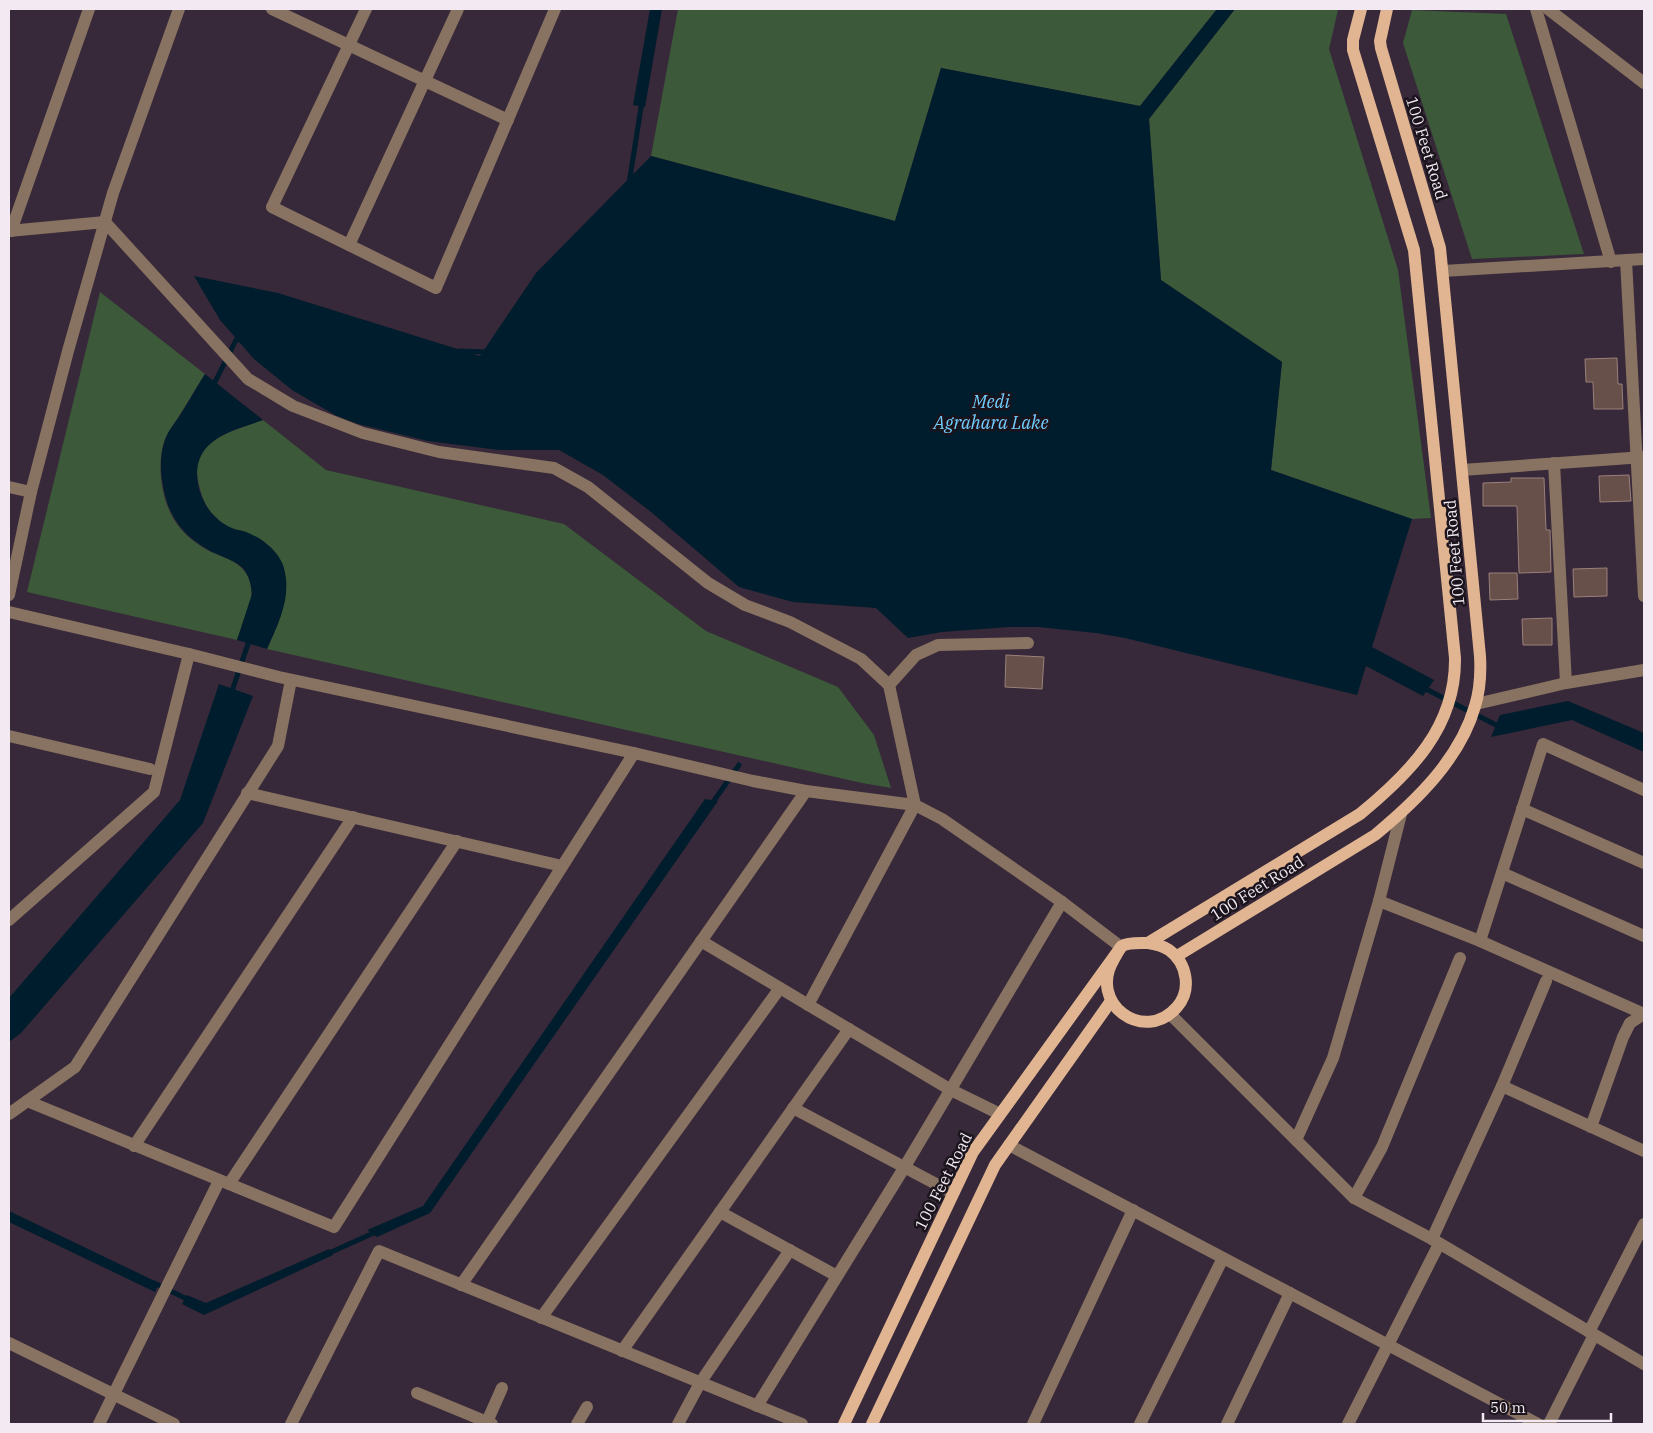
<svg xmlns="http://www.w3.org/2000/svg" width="1653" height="1433" font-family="'IBM Plex Serif',serif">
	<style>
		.green { fill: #3c593a }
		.water { fill: #001d2d }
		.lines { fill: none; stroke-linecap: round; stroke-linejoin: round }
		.stream { stroke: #001d2d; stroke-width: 5 }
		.building { fill: #674f4a; stroke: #9b807b }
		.minor { stroke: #887261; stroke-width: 12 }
		.major { stroke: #e1b591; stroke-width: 12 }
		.labels { text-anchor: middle; stroke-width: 5; stroke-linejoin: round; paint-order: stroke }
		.street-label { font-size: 16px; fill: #f2e9f3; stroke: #1b141c }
		.water-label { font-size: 18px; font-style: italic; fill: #71ceff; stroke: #1b141c }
	</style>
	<rect width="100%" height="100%" fill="#372939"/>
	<g class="green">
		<path d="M 678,9 L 1217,9 L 1140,106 L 941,68 L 895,221 L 651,156 Z"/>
		<path d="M 1235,9 L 1338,10 L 1329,49 L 1398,270 L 1431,518 L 1412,519 L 1271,470 L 1282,362 L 1161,280 L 1149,119 Z"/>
		<path d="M 1412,10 L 1506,14 L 1584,254 L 1472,259 L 1403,43 Z"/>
		<path d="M 100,292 L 205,374 C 196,388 188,402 179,416 C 174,424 169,431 165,439 C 156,463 161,500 175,521 C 182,533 196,544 209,551 C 227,559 246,563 251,585 C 254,600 242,626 237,640 L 27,592 Z"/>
		<path d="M 263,420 L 326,470 L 564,524 L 706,631 L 838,687 L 874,735 L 891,788 L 862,783 L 267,649 C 281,618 290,599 282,564 C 270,553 257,540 244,532 C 240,530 236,530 233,529 C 227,526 221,523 217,518 C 206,509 202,498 199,485 C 187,441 232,431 263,420 Z"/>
	</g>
	<g class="water">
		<path d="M 650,9 L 662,9 L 645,107 L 633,105 Z"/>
		<path d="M 1217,9 L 1235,9 L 1149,119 L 1161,280 L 1282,362 L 1271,470 L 1412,519 L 1372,647 L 1434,680 L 1423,696 L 1366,666 L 1357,695 L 1125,638 L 1096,633 L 1038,627 L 1009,627 L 942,632 L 908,638 L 876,608 L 793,602 L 739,587 L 651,512 L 603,475 L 559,450 L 499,450 L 428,441 L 358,424 L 335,415 L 292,390 L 254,359 L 220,320 L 194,276 L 278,293 L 480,356 L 536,273 L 651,156 L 895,221 L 941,68 L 1140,106 Z"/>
		<path d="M 205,374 L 263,420 C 235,430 198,437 197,473 C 197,496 211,520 232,528 C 236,530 240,530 243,531 C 259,536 277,549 283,565 C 293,595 279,622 267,649 L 237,640 L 252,594 C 249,559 231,563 207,549 C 182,535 167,514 163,485 C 160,471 160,454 165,440 C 168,431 174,424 179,417 C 188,403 196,388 205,374 Z"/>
		<path d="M 219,684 L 253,696 L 203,823 L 21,1033 L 9,1042 L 9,998 L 180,800 Z"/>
		<path d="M 1568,701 L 1644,733 L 1644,752 L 1572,720 L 1491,737 L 1500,715 Z"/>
		<path d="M 705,799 L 718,801 L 430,1213 L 377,1237 L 367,1230 L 423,1206 Z"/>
		<path d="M 9,1211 L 159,1283 L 155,1292 L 9,1222 Z"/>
		<path d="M 329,1249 L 333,1255 L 204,1315 L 182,1304 L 187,1295 L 206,1303 Z"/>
	</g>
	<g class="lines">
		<g class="stream">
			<path d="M 629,184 L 642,101"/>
			<path d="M 460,351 L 488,352"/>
			<path d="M 212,388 L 236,340 L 241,340"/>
			<path d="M 1422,687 L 1496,725 L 1502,724"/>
			<path d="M 231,694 L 250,638"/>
			<path d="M 711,805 L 739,765"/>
			<path d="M 327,1254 L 378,1231"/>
			<path d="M 154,1283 L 191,1301"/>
		</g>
	</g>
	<g class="building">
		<path d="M 1617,358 L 1618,384 L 1622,384 L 1623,409 L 1594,409 L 1593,382 L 1586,382 L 1585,359 Z"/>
		<path d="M 1629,475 L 1631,501 L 1600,502 L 1599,476 Z"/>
		<path d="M 1511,478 L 1544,478 L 1546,530 L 1550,530 L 1551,572 L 1519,573 L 1517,506 L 1483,506 L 1483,483 L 1511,482 Z"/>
		<path d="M 1607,568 L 1607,596 L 1574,597 L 1573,569 Z"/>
		<path d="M 1489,573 L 1517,573 L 1518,599 L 1490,600 Z"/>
		<path d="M 1552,618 L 1552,645 L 1523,645 L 1522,619 Z"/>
		<path d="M 1006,655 L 1044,657 L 1042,689 L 1005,687 Z"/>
	</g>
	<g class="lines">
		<g class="minor">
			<path d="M 272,9 L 508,120"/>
			<path d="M 366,9 L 272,207 L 436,288 L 555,9"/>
			<path d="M 1536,9 L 1611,262"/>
			<path d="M 1548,9 L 1644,83"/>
			<path d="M 9,231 L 105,222 L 248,379 L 293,406 L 363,433 L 439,452 L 554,468 L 588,487 L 708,583 L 745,605 L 790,622 L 861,659 L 889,685 L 915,805 L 942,819 L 1062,902 L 1121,947"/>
			<path d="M 11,231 L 89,9"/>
			<path d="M 349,245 L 458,9"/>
			<path d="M 1626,260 L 1644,596"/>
			<path d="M 1443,271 L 1644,259"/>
			<path d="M 1554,463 L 1566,683"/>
			<path d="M 1462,470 L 1644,457"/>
			<path d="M 9,487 L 31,492"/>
			<path d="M 9,595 L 31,492 L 68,351 L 113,193 L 179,9"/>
			<path d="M 9,612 L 189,654 L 154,792 L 9,920"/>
			<path d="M 189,654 L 279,677 L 634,753 L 753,781 L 806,791 L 915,805 L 808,1005"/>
			<path d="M 889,685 L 916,655 L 938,645 L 1028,643"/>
			<path d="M 1476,704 L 1566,683 L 1644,670"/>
			<path d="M 9,736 L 150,769"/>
			<path d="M 247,793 L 562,866"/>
			<path d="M 1522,809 L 1644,863"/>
			<path d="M 1502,873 L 1644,936"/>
			<path d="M 1379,901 L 1480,941 L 1644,1014"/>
			<path d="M 701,941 L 951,1090 L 1000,1114"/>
			<path d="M 1480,941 L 1543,744 L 1644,790"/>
			<path d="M 1170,1014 L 1354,1198 L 1432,1239 L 1644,1364"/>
			<path d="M 1502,1086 L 1644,1151"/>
			<path d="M 27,1101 L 334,1227 L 634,753"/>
			<path d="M 793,1108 L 953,1193"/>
			<path d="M 9,1114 L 75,1067 L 278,746 L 291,680"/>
			<path d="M 1591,1127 L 1623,1037 L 1630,1023 L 1644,1014"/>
			<path d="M 1296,1140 L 1333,1058 L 1379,901 L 1401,814"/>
			<path d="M 1009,1145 L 1538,1424"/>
			<path d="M 134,1146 L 353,817"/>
			<path d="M 229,1184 L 457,841"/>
			<path d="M 1354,1198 L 1382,1147 L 1460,958"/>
			<path d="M 720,1212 L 837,1276"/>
			<path d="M 1432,1239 L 1502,1086 L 1546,981"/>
			<path d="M 461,1285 L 806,791"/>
			<path d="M 541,1318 L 780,988"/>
			<path d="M 1589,1332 L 1644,1224"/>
			<path d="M 9,1343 L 174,1424"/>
			<path d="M 622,1351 L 849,1029"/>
			<path d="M 417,1393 L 492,1424"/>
			<path d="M 757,1406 L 904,1168 L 1062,902"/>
			<path d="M 99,1424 L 219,1181"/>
			<path d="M 291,1424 L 379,1251 L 802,1424"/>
			<path d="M 486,1424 L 502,1388"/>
			<path d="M 577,1424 L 587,1407"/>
			<path d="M 678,1424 L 700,1383 L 790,1250"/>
			<path d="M 1033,1424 L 1133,1210"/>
			<path d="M 1140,1424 L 1223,1258"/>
			<path d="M 1227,1424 L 1290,1293"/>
			<path d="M 1348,1424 L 1439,1244"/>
			<path d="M 1549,1424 L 1594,1335"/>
		</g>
		<g class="major">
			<path d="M 1148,943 L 1360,814 C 1410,773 1456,727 1455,658 L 1414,250 L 1353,50 L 1353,40 L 1361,9"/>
			<path d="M 1148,943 C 1156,944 1163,946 1169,950 C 1187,963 1192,990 1177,1007 C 1144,1045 1087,1003 1114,959 C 1116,956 1119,949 1122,946 C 1128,942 1141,943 1148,943 Z"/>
			<path d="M 1177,956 L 1375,835 C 1416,801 1460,759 1475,706 C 1480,690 1481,673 1480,656 L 1440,248 L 1381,48 L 1380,41 L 1387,9"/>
			<path d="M 844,1424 L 973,1152 L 1121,947"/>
			<path d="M 872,1424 L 995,1165 L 1111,1001"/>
		</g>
	</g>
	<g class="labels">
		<g class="street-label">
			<text transform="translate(1427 148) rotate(73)" y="6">100 Feet Road</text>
			<text transform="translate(1454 553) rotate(-95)" y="6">100 Feet Road</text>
			<text transform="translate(1257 888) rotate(-32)" y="6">100 Feet Road</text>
			<text transform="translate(943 1181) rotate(-63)" y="6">100 Feet Road</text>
		</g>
		<g class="water-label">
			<text x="991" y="408">Medi<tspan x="991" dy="21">Agrahara Lake</tspan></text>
		</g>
	</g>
	<rect width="1653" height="1433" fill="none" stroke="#f2e9f3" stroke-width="20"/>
	<path d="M1483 1413v8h128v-8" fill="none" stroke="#f2e9f3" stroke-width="2.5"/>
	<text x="1490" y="1413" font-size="15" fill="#f2e9f3" stroke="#1b141c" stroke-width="4" paint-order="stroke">50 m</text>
</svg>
